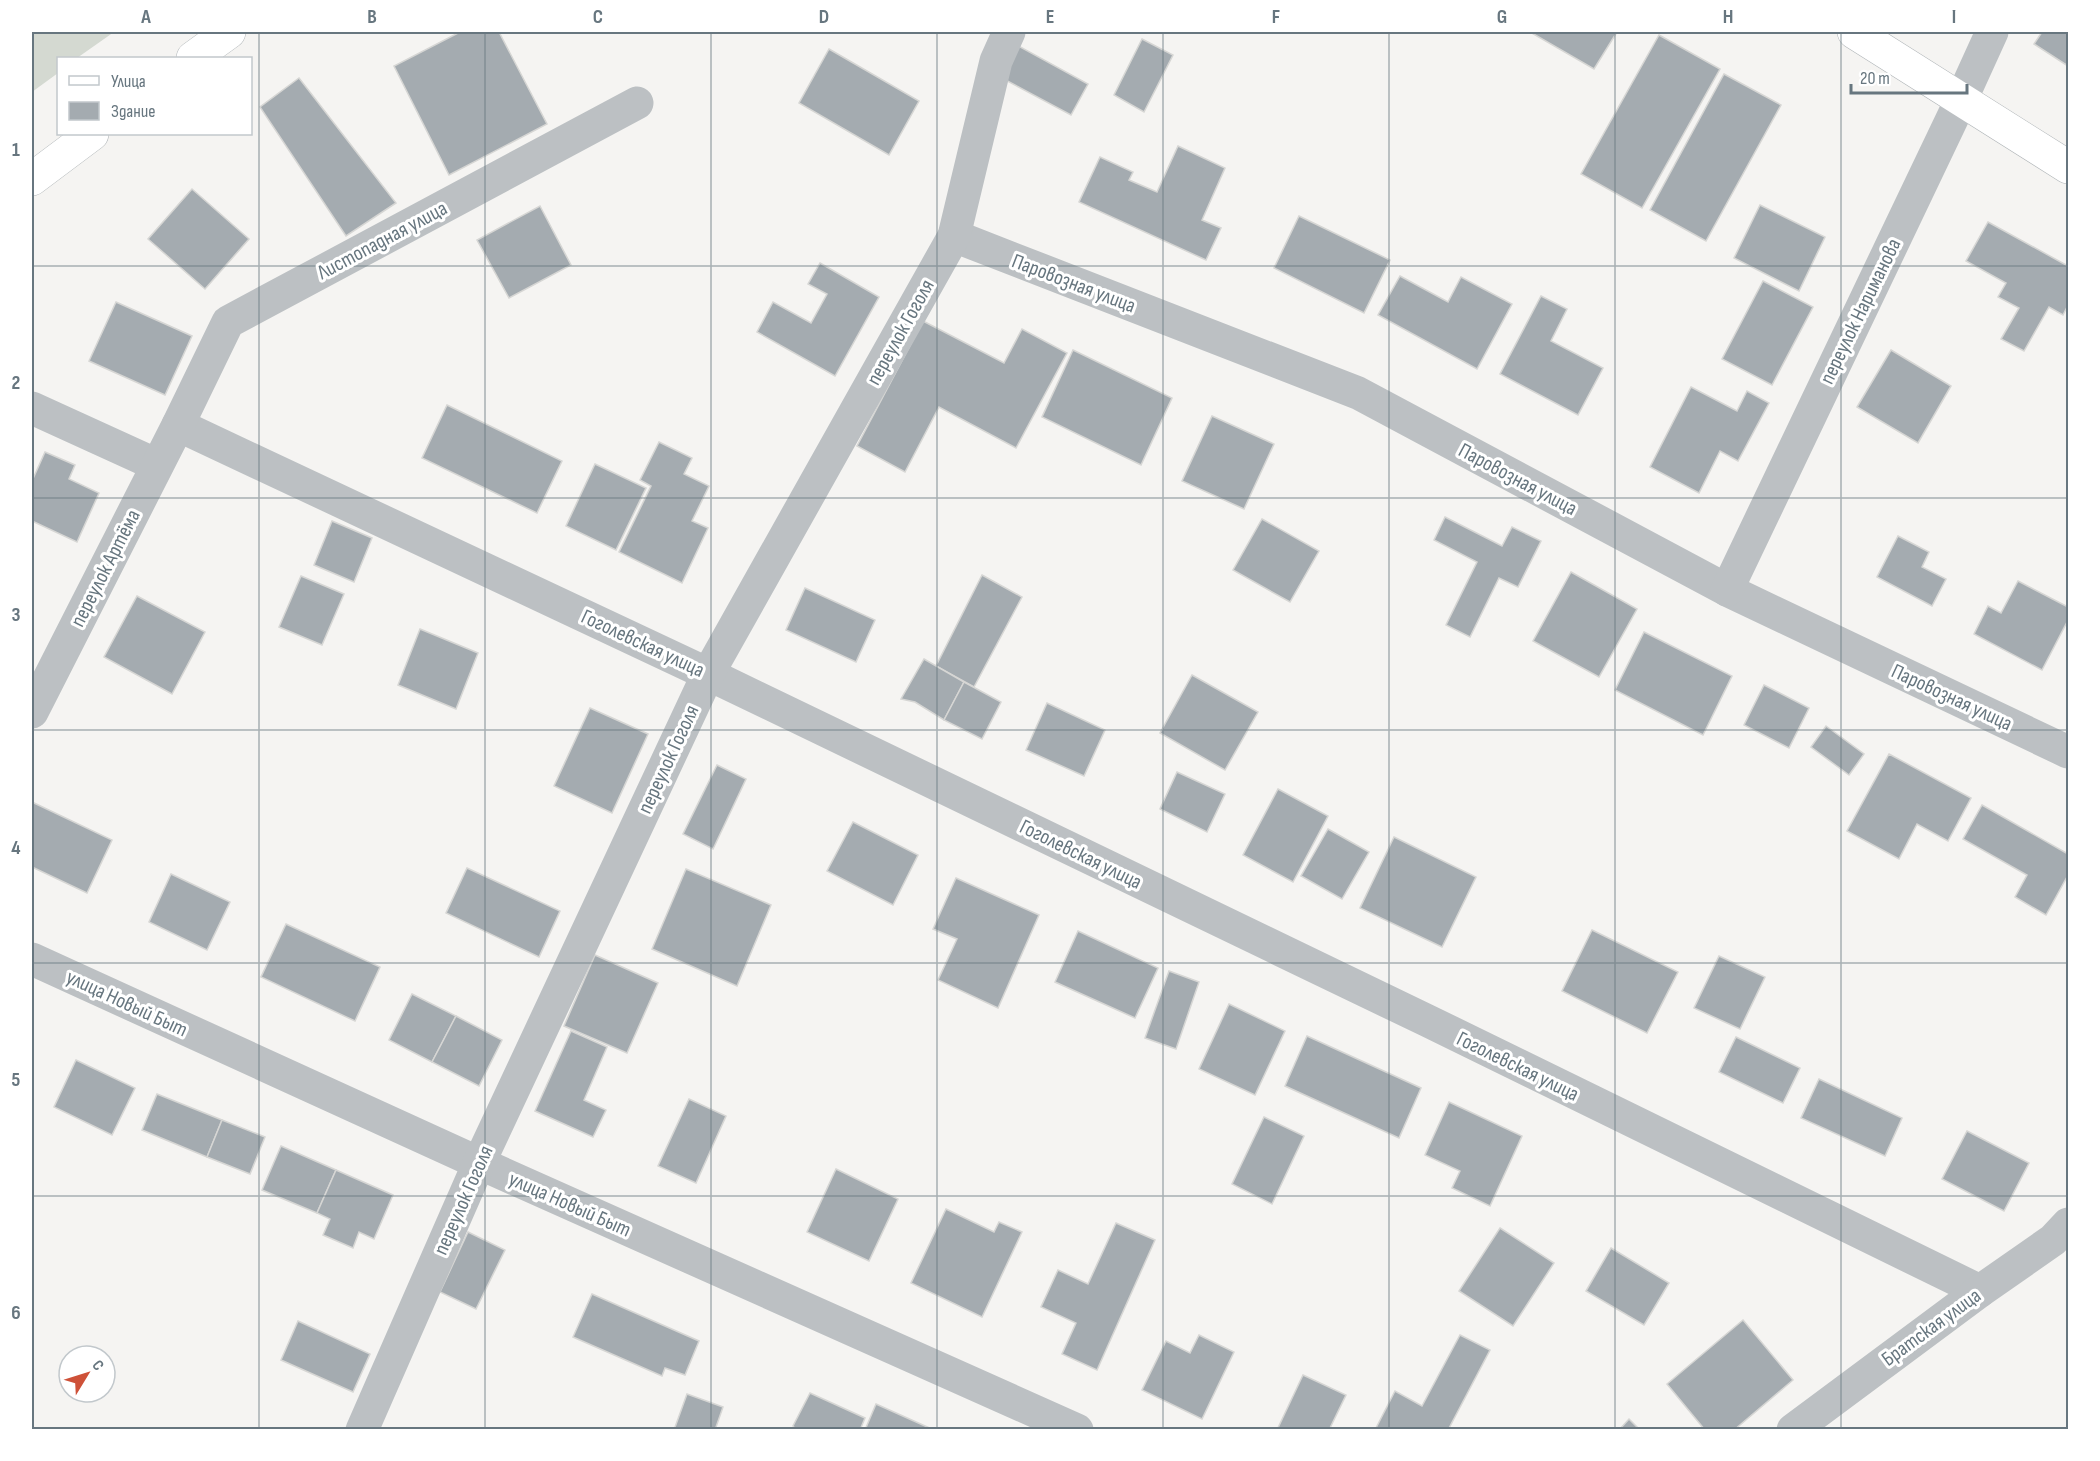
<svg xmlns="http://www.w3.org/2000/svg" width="2100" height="1461" font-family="'Sofia Sans Condensed',sans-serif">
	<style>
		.green { fill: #d4d9d1 }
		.building { fill: #a4abb0; stroke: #d6d6d4; stroke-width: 1.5 }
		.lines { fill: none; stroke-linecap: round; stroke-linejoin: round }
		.secondary-casing { stroke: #afb4b7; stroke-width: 34 }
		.street { stroke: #bcc0c3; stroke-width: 33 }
		.secondary { stroke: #fff; stroke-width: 33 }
		.grid { fill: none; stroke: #67767f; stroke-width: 1.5; stroke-opacity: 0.55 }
		.labels { text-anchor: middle; stroke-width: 6; stroke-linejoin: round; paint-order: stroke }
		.street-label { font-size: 21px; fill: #67767f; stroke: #fff }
		.neatline { fill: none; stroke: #67767f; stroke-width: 2 }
		.grid-label { font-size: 20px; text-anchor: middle; font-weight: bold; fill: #67767f }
	</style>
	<rect width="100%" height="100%" fill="#f5f4f2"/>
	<path class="green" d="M 32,32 L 114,32 L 77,58 L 58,58 L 58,73 L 32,92 Z"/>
	<g class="building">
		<path d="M 460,32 L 499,32 L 547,124 L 449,175 L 394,66 Z"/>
		<path d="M 1530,32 L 1617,32 L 1594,69 Z"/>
		<path d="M 2042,32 L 2068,32 L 2068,66 L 2034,44 Z"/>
		<path d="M 1659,35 L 1720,69 L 1642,208 L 1581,174 Z"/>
		<path d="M 1142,39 L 1173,55 L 1144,112 L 1114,95 Z"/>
		<path d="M 1015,44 L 1088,84 L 1071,115 L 998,76 Z"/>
		<path d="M 829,49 L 919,101 L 889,155 L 799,103 Z"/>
		<path d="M 1724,74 L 1781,105 L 1706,241 L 1650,210 Z"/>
		<path d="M 299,78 L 396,203 L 346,236 L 260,107 Z"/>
		<path d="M 1178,146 L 1225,168 L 1202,220 L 1221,228 L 1206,260 L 1079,202 L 1100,157 L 1133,172 L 1129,180 L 1157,192 Z"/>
		<path d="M 192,189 L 249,239 L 205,289 L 148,239 Z"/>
		<path d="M 1760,205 L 1825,237 L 1799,291 L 1734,258 Z"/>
		<path d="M 540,206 L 571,265 L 509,298 L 477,240 Z"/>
		<path d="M 1299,216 L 1390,260 L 1364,313 L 1274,268 Z"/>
		<path d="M 1988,222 L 2068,266 L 2068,305 L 2063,315 L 2049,307 L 2024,351 L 2001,339 L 2019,308 L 1998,297 L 2006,283 L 1966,261 Z"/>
		<path d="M 820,263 L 879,297 L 835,376 L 757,332 L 773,302 L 811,323 L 827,294 L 808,284 Z"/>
		<path d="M 1400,276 L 1448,302 L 1461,277 L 1512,304 L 1477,369 L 1378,315 Z"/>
		<path d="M 1763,281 L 1813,307 L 1772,385 L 1722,359 Z"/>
		<path d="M 1541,296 L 1567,309 L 1551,341 L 1603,368 L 1578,415 L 1500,374 Z"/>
		<path d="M 116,302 L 192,336 L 165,395 L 89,361 Z"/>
		<path d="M 923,321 L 1004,363 L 1022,329 L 1067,353 L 1016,448 L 939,407 L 905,472 L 857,446 Z"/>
		<path d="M 1073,350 L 1172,398 L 1141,465 L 1042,417 Z"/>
		<path d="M 1891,350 L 1951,386 L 1918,443 L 1857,407 Z"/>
		<path d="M 1691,387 L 1737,411 L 1747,391 L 1769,403 L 1738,461 L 1720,451 L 1699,493 L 1650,467 Z"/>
		<path d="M 447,405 L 562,461 L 537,513 L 422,458 Z"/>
		<path d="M 1212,416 L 1274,444 L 1244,509 L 1182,481 Z"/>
		<path d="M 659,442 L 692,458 L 684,474 L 709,486 L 692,521 L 708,528 L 682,583 L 619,552 L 651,486 L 640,480 Z"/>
		<path d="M 45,452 L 75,465 L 69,479 L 99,493 L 77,542 L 32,521 L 32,481 Z"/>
		<path d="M 595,464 L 646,488 L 616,550 L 566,526 Z"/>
		<path d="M 1445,517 L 1502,546 L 1512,527 L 1541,541 L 1518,587 L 1499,578 L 1470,637 L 1446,625 L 1477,562 L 1434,540 Z"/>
		<path d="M 1262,519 L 1319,551 L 1290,602 L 1233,570 Z"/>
		<path d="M 332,521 L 372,538 L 354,582 L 314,565 Z"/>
		<path d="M 1898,536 L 1929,552 L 1922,567 L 1946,579 L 1932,606 L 1877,577 Z"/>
		<path d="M 1571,572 L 1637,609 L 1599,677 L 1533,641 Z"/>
		<path d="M 982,575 L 1022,597 L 974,687 L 936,666 Z"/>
		<path d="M 301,576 L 344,594 L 322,645 L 279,627 Z"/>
		<path d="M 2018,581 L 2068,607 L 2068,620 L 2042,670 L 1974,634 L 1988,606 L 2001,613 Z"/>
		<path d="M 805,588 L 875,620 L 856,662 L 786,630 Z"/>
		<path d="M 137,596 L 205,632 L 172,694 L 104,657 Z"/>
		<path d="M 420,629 L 478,653 L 456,709 L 398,685 Z"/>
		<path d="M 1644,632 L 1732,676 L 1703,735 L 1615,690 Z"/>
		<path d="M 924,659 L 964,682 L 944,720 L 915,702 L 901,699 Z"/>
		<path d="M 1192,675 L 1258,712 L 1225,770 L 1160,733 Z"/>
		<path d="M 964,682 L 1001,702 L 982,739 L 944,720 Z"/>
		<path d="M 1764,685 L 1809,708 L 1789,748 L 1744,725 Z"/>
		<path d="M 1047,703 L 1105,730 L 1084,776 L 1026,750 Z"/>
		<path d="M 590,708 L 648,734 L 612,813 L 554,786 Z"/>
		<path d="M 1826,726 L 1864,754 L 1849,775 L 1811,747 Z"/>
		<path d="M 1889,754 L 1971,798 L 1948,841 L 1917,824 L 1899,859 L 1847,831 Z"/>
		<path d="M 717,765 L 746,779 L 713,849 L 683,834 Z"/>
		<path d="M 1177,772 L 1225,794 L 1207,832 L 1160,809 Z"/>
		<path d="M 1278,789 L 1328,816 L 1293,882 L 1243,855 Z"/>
		<path d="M 32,802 L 112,840 L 87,893 L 32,867 Z"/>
		<path d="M 1982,805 L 2068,854 L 2068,875 L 2046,915 L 2015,897 L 2027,875 L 1963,839 Z"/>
		<path d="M 853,822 L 918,855 L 893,905 L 827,871 Z"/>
		<path d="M 1328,829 L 1369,852 L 1342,899 L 1301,876 Z"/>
		<path d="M 1394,837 L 1476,877 L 1442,947 L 1360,908 Z"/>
		<path d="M 467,868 L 560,911 L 539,957 L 446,913 Z"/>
		<path d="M 686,869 L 771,905 L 737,986 L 652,949 Z"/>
		<path d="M 171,874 L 230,902 L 207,950 L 149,922 Z"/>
		<path d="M 956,878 L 1039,915 L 998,1008 L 938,980 L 957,939 L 933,929 Z"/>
		<path d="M 286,924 L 380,967 L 355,1021 L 261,977 Z"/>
		<path d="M 1592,930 L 1678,972 L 1647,1033 L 1562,991 Z"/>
		<path d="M 1078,931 L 1158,968 L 1135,1018 L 1055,982 Z"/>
		<path d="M 595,955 L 658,983 L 627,1053 L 564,1026 Z"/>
		<path d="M 1719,956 L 1765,977 L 1740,1029 L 1694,1008 Z"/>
		<path d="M 1169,971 L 1199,982 L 1176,1049 L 1145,1038 Z"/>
		<path d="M 412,994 L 456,1016 L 432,1062 L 389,1040 Z"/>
		<path d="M 1229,1004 L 1285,1031 L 1255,1095 L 1199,1069 Z"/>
		<path d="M 456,1016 L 502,1040 L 479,1086 L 432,1062 Z"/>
		<path d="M 571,1031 L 607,1047 L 584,1100 L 606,1110 L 593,1137 L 535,1111 Z"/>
		<path d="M 1307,1036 L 1421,1088 L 1399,1138 L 1285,1086 Z"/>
		<path d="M 1736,1037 L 1800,1068 L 1783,1103 L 1719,1072 Z"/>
		<path d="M 76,1060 L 135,1088 L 112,1135 L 54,1107 Z"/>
		<path d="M 1819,1079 L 1902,1118 L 1885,1156 L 1801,1118 Z"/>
		<path d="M 157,1094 L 222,1120 L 207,1157 L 142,1130 Z"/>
		<path d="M 689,1099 L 726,1116 L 696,1183 L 658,1166 Z"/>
		<path d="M 1449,1102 L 1522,1136 L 1490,1206 L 1452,1188 L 1460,1171 L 1425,1155 Z"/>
		<path d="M 1264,1117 L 1304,1136 L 1272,1204 L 1232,1184 Z"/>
		<path d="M 222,1120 L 265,1137 L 250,1174 L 207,1157 Z"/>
		<path d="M 1967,1131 L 2029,1163 L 2004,1211 L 1942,1179 Z"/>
		<path d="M 281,1146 L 336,1170 L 317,1213 L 262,1190 Z"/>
		<path d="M 836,1169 L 898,1199 L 869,1261 L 807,1232 Z"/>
		<path d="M 336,1170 L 393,1195 L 374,1239 L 359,1232 L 353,1248 L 323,1235 L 330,1219 L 317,1213 Z"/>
		<path d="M 946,1209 L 994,1232 L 999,1222 L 1022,1232 L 982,1317 L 911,1283 Z"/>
		<path d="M 1116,1223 L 1155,1240 L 1097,1370 L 1062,1354 L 1076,1323 L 1041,1307 L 1058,1270 L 1088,1284 Z"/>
		<path d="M 1500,1228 L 1554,1263 L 1513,1326 L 1459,1291 Z"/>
		<path d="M 468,1232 L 505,1250 L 476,1309 L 440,1292 Z"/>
		<path d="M 1611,1248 L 1669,1283 L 1644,1325 L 1586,1291 Z"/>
		<path d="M 592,1294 L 699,1341 L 685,1375 L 665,1368 L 662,1376 L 573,1337 Z"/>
		<path d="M 1743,1320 L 1793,1380 L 1734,1430 L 1705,1430 L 1667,1384 Z"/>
		<path d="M 298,1321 L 370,1354 L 353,1392 L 281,1360 Z"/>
		<path d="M 1199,1335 L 1234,1352 L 1202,1419 L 1142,1390 L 1166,1341 L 1190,1353 Z"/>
		<path d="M 1460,1335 L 1490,1350 L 1448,1430 L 1375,1430 L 1395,1391 L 1422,1406 Z"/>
		<path d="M 1303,1375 L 1346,1395 L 1329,1430 L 1277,1430 Z"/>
		<path d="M 810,1393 L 865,1418 L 860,1430 L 796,1430 L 793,1426 Z"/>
		<path d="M 687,1394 L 723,1407 L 715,1430 L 674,1430 Z"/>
		<path d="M 876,1404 L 934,1430 L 865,1430 Z"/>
		<path d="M 1629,1419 L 1640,1430 L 1619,1430 Z"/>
	</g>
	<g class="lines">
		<defs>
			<g id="secondary">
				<path d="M 1854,32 L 2068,167"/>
				<path d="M 193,58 L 229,32"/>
				<path d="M 32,179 L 92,134"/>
			</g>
		</defs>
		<use href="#secondary" class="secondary-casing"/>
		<g class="street">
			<path d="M 954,236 L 1358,393 L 1727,590 L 2068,752"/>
			<path d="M 32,408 L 157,465"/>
			<path d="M 178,425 L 708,674 L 1426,1020 L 1980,1291"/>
			<path d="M 1727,590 L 1962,98 L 1992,32"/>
			<path d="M 32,712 L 178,425 L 228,322 L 637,103"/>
			<path d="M 32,959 L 479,1163 L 1077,1430"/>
			<path d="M 362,1430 L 479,1163 L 708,674 L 954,236 L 996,61 L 1009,32"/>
			<path d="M 1793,1430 L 1980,1291 L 2053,1240 L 2068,1224"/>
		</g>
		<use href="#secondary" class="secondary"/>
	</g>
	<path class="grid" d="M 259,32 L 259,1430M 485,32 L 485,1430M 711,32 L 711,1430M 937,32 L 937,1430M 1163,32 L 1163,1430M 1389,32 L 1389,1430M 1615,32 L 1615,1430M 1841,32 L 1841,1430M 32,266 L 2068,266M 32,498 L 2068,498M 32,730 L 2068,730M 32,963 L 2068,963M 32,1196 L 2068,1196"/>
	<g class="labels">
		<g class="street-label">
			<text transform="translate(382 240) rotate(-28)" y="7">Листопадная улица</text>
			<text transform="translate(1074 283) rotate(21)" y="7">Паровозная улица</text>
			<text transform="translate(1860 311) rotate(-64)" y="7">переулок Нариманова</text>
			<text transform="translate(900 332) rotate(-61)" y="7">переулок Гоголя</text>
			<text transform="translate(1518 479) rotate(28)" y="7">Паровозная улица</text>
			<text transform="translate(105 568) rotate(-63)" y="7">переулок Артёма</text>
			<text transform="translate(643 643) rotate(25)" y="7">Гоголевская улица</text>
			<text transform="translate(1952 697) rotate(25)" y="7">Паровозная улица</text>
			<text transform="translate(668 759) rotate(-65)" y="7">переулок Гоголя</text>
			<text transform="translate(1081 854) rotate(26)" y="7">Гоголевская улица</text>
			<text transform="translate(127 1003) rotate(25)" y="7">улица Новый Быт</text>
			<text transform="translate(1518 1066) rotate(26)" y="7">Гоголевская улица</text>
			<text transform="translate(463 1200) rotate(-66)" y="7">переулок Гоголя</text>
			<text transform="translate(570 1204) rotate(24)" y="7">улица Новый Быт</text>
			<text transform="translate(1931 1327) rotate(-36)" y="7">Братская улица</text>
		</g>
	</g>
	<rect width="2100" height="1461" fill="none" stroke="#ffffff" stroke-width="66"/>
	<rect x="57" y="57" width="195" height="78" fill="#ffffff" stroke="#c2c8cc" stroke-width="1.5"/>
	<rect x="69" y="76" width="30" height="9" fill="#ffffff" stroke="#c2c8cc" stroke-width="1.5"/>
	<text x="111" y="87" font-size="18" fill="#67767f">Улица</text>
	<rect x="69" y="102" width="30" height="18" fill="#a4abb0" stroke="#c2c8cc" stroke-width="1.5"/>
	<text x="111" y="117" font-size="18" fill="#67767f">Здание</text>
	<g transform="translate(87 1374) rotate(52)"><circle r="28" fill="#ffffff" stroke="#c2c8cc" stroke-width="1.5"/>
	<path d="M0-4.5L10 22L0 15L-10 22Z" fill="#ce5138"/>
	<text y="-9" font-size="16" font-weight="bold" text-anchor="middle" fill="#67767f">С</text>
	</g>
	<path d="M1851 84v9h116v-9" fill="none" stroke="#67767f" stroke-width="3"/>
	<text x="1860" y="84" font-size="18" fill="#67767f" stroke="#ffffff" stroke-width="4.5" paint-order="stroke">20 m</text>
	<rect x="33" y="33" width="2034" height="1395" class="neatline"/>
	<g class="grid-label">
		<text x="146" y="23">A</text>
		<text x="372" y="23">B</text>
		<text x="598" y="23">C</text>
		<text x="824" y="23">D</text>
		<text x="1050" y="23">E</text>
		<text x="1276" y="23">F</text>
		<text x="1502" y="23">G</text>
		<text x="1728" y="23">H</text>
		<text x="1954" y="23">I</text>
		<text x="16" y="156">1</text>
		<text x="16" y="389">2</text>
		<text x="16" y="621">3</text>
		<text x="16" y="854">4</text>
		<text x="16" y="1086">5</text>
		<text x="16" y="1319">6</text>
	</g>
</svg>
